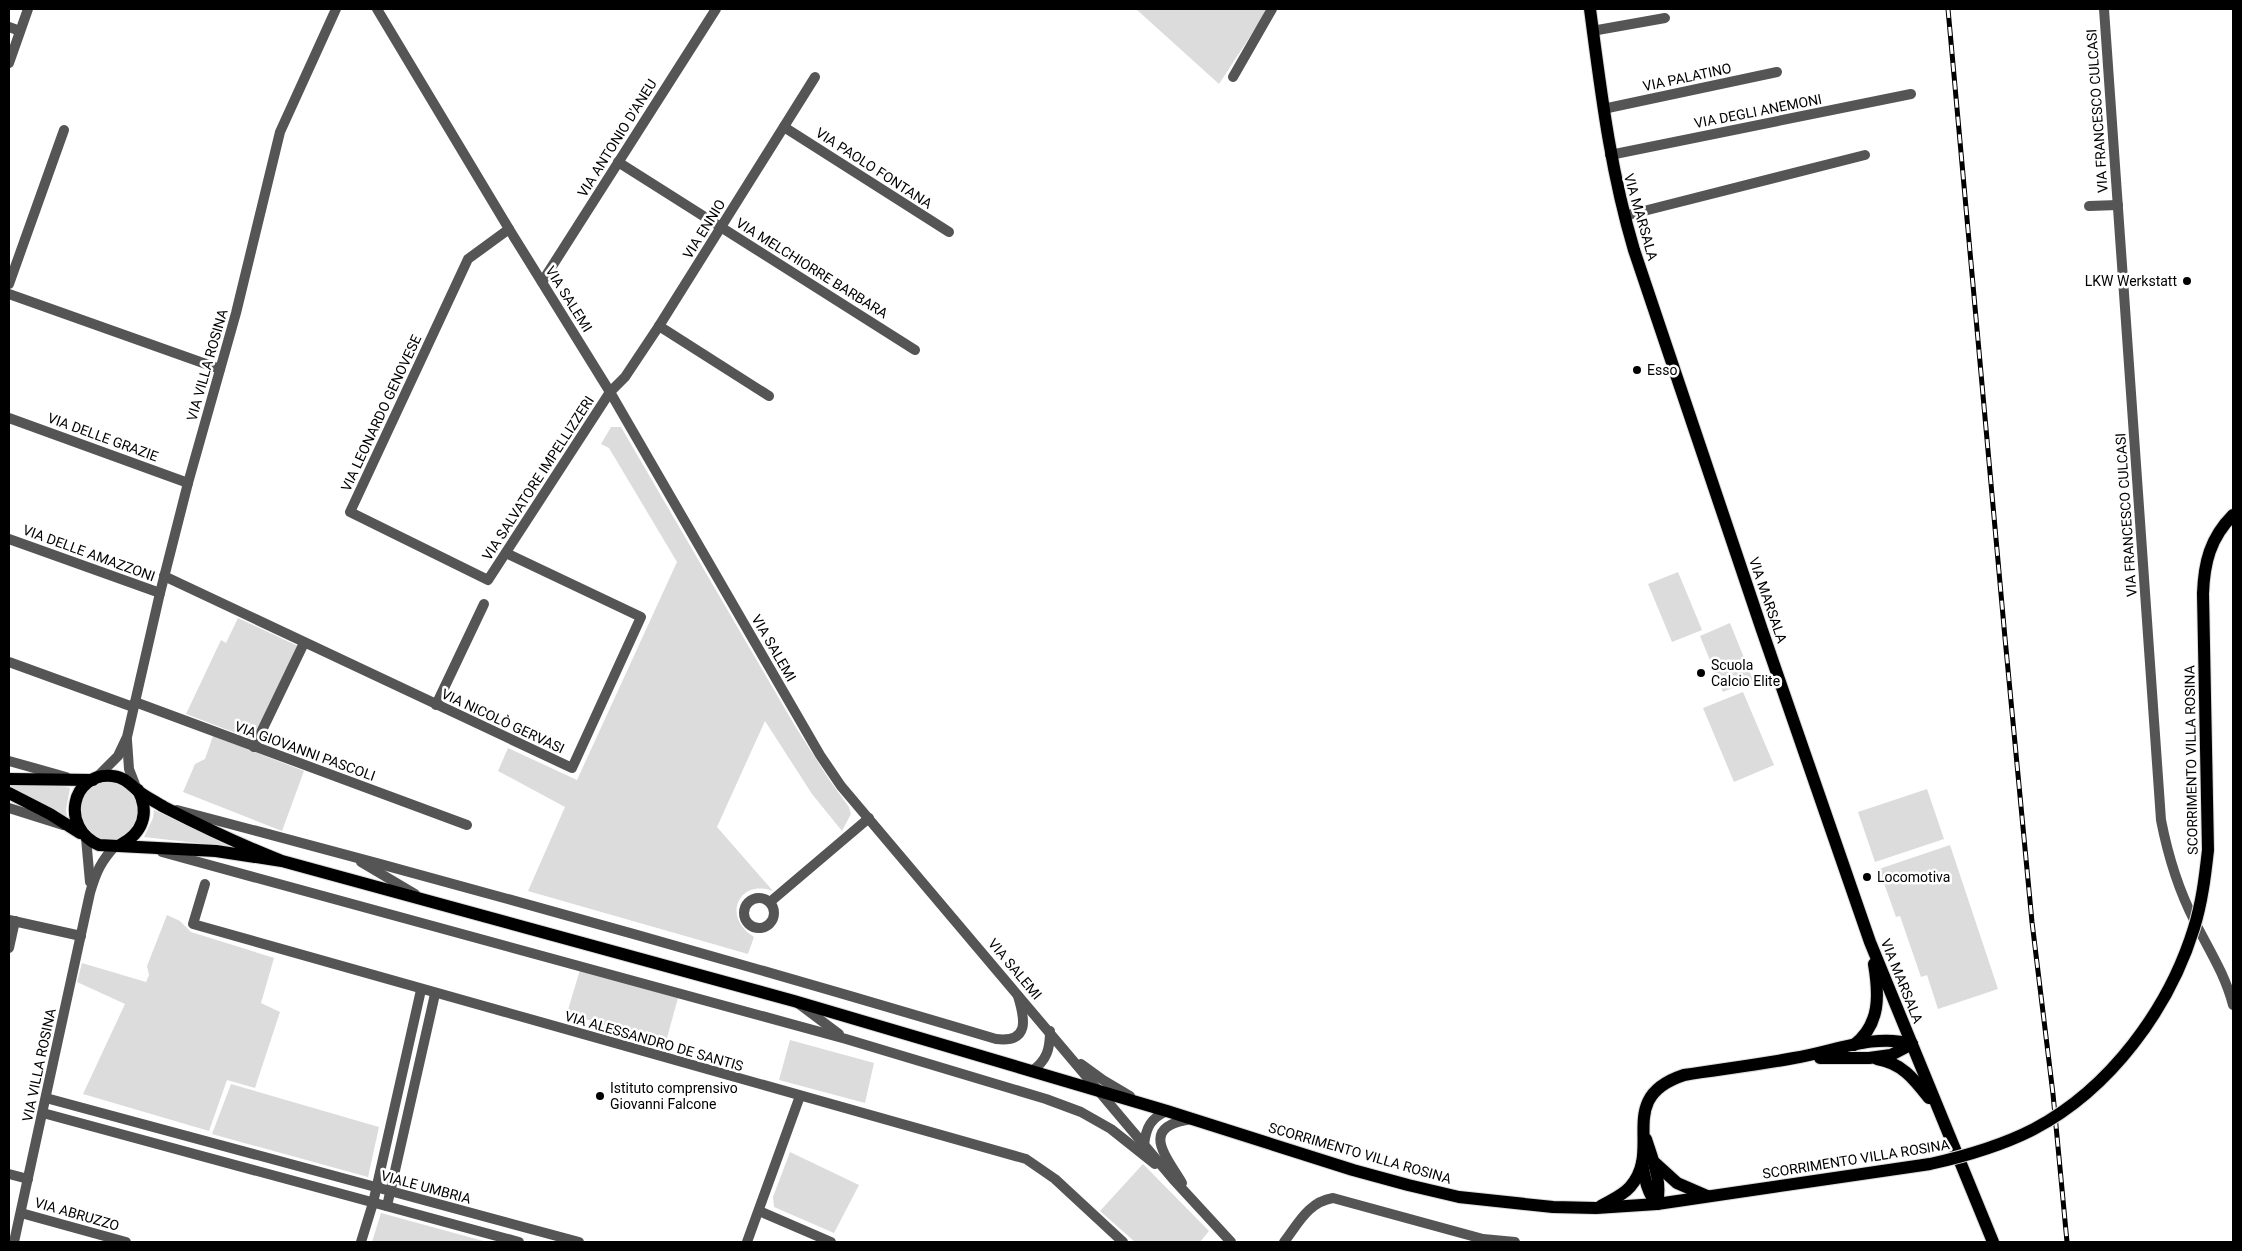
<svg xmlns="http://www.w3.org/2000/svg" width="2242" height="1251" font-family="Roboto,sans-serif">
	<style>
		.green { fill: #dcdcdc }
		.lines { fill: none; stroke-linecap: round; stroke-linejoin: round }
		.major-casing { stroke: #dbdbdb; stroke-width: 14 }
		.minor { stroke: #555; stroke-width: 10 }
		.major { stroke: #000; stroke-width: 12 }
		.rail-casing { stroke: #000; stroke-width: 5 }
		.rail { stroke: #fff; stroke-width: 3; stroke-dasharray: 9; stroke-linecap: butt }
		.major-bridge-casing { stroke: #dbdbdb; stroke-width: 14; stroke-linecap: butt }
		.major-bridge { stroke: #000; stroke-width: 12 }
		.poi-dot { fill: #000; stroke: #fff; stroke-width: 2 }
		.labels { text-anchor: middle; stroke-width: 5; stroke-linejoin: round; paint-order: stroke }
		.street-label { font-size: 14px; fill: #000; stroke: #fff }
		.poi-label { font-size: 14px; fill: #000; stroke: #fff; text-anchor: start }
	</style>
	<rect width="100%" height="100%" fill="#fff"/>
	<g class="green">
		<path d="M 1136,9 L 1268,9 L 1219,84 Z"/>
		<path d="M 611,427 L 621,427 L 795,726 L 830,781 L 849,807 L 851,814 L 842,831 L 812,794 L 765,721 L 717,827 L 773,891 C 739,878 721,917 754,937 L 748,954 L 528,891 L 565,807 L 498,771 L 508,748 L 577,780 L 677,562 L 609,448 L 601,444 Z"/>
		<path d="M 1678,572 L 1702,630 L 1672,642 L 1648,584 Z"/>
		<path d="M 238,618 L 298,646 L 254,740 L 186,714 L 221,640 L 226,643 Z"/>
		<path d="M 1730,623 L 1753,680 L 1723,692 L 1700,636 Z"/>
		<path d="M 1743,692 L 1774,765 L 1734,782 L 1703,708 Z"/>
		<path d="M 213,736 L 304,771 L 282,831 L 183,792 L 195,764 L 205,759 Z"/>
		<path d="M 118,781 C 124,786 133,791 136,797 C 149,821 120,850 96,838 C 89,834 84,825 80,820 L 81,798 L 96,782 Z"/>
		<path d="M 10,785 L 62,786 L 70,788 L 66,809 L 67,817 L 9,787 Z"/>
		<path d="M 1927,789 L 1944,839 L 1875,862 L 1858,812 Z"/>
		<path d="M 154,810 L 231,847 L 144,837 L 153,818 Z"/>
		<path d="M 1950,845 L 1998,989 L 1938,1009 L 1927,975 L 1921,977 L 1900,916 L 1896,917 L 1879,869 Z"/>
		<path d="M 167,915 L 180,921 L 191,932 L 274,958 L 261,1003 L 280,1012 L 255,1088 L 227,1080 L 209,1131 L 83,1094 L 125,1004 L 77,982 L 82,963 L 146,982 L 149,975 L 147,966 Z"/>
		<path d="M 580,970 L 678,998 L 665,1045 L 567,1013 Z"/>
		<path d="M 790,1040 L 874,1063 L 865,1103 L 779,1080 Z"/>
		<path d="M 231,1084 L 379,1127 L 368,1177 L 212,1134 Z"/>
		<path d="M 790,1152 L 859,1185 L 834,1233 L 774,1207 L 773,1197 Z"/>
		<path d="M 1143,1164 L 1209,1231 L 1200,1242 L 1135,1242 L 1100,1211 Z"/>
		<path d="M 381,1213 L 487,1242 L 372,1242 Z"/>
	</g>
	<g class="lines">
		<defs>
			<g id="major">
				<path d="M 1590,9 C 1601,92 1610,169 1634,250 L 1762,630 L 1870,942 L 1993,1242"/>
				<path d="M 2203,594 C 2204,563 2210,538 2233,515"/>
				<path d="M 9,779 L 93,780"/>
				<path d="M 9,793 L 50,814 L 80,833"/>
				<path d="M 120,845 C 143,833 150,813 138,790"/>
				<path d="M 282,861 C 241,845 203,827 164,807 C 156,802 146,797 138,791 C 130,784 124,777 112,776 C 71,772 60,828 99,845 L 216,851 L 282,861 L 794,1001 L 1167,1111 L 1353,1170 L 1408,1185 L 1459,1197 L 1553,1207 L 1596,1208 L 1657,1204 L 1930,1164"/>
				<path d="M 1854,1045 C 1881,1024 1879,994 1874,964"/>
				<path d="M 1820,1058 L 1869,1058 L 1891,1055 L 1912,1044"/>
				<path d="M 1877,1059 C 1902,1063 1914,1079 1929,1098"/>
				<path d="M 1646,1139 C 1653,1161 1662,1181 1657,1204"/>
				<path d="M 1642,1163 C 1645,1179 1647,1192 1657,1204"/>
				<path d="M 1655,1163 L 1677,1183 L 1707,1196"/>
				<path d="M 1601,1206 C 1611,1200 1622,1196 1630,1187 C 1664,1149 1614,1098 1684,1075 C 1721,1069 1758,1065 1794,1058 C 1833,1052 1873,1033 1912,1044"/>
			</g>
		</defs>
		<use href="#major" class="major-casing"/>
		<g class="minor">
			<path d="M 377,9 L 509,229 L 610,392 L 820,755 L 841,786 L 1173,1179 L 1231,1242"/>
			<path d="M 2104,9 L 2161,820 C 2168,856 2178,889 2195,922 C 2209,950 2225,974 2233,1005"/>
			<path d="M 9,27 L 20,31"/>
			<path d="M 1592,31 L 1665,18"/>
			<path d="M 9,63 L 28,9"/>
			<path d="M 1233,77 L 1272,9"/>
			<path d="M 1603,109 L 1777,72"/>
			<path d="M 784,127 L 949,232"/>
			<path d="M 1610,155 L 1911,94"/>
			<path d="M 618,162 L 915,350"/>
			<path d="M 2089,206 L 2118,205"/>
			<path d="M 1624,216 L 1865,155"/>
			<path d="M 509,229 L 468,259 L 350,512 L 488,580 L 610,392 L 625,377 L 659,326 L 815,77"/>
			<path d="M 542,282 L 716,9"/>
			<path d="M 9,284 L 64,130"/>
			<path d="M 9,294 L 220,369"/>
			<path d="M 659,326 L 769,396"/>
			<path d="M 9,418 L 188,483"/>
			<path d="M 9,539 L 160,593"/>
			<path d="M 164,576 L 572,768 L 641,617 L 506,553"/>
			<path d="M 9,662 L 133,707"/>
			<path d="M 135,702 L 467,825"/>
			<path d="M 436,705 L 484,604"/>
			<path d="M 127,740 L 129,769 L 136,787"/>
			<path d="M 254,747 L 304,643"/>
			<path d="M 9,761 L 66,777"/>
			<path d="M 96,778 L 118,756 L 127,737 L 160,593 L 188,483 L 236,313 L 280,132 L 336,9"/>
			<path d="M 9,808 L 63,825"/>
			<path d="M 177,810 C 452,882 724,958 996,1039 C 1030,1043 1025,1019 1018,996"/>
			<path d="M 86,838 L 90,882"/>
			<path d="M 162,852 L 846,1039 L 1046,1099 L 1081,1112 L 1111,1129 L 1155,1164"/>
			<path d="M 361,862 L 415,894"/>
			<path d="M 205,884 L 193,924 L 1026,1159 L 1055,1179 L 1123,1242"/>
			<circle cx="759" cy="913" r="15"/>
			<path d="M 770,902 L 869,818"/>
			<path d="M 9,920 L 81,936"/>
			<path d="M 9,948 L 15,921"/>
			<path d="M 799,1004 L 839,1034"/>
			<path d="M 1081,1064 L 1103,1080 L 1130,1096"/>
			<path d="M 1032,1071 C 1047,1060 1050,1049 1050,1031"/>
			<path d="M 46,1098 L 579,1242"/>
			<path d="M 43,1113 L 519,1242"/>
			<path d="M 1144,1145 C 1146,1127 1151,1118 1167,1111"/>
			<path d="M 9,1174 L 28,1179"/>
			<path d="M 1182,1183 C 1164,1153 1140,1127 1191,1119"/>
			<path d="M 387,1206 L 435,994"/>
			<path d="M 759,1211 L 831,1242"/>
			<path d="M 21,1213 L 126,1242"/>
			<path d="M 14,1242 L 90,893 C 96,872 101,861 116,845"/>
			<path d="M 361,1242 L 373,1203 L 421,990"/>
			<path d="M 747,1242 L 800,1096"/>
			<path d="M 1284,1242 C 1298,1224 1308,1202 1333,1198 L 1483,1239 L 1515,1242"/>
		</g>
		<use href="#major" class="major"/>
		<defs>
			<path id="rail" d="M 1948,9 L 2005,638 L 2032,922 L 2053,1094 L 2067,1242"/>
		</defs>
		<use href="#rail" class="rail-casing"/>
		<use href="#rail" class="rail"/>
		<defs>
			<path id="major-bridge" d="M 1930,1164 C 1966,1156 2001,1146 2034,1129 C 2110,1089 2169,1009 2194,928 C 2202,902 2205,877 2208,850 L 2203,594"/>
		</defs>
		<use href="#major-bridge" class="major-bridge-casing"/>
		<use href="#major-bridge" class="major-bridge"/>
	</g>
	<g class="poi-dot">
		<circle cx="2187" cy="281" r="5"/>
		<circle cx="1637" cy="370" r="5"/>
		<circle cx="1701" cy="673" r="5"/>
		<circle cx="1867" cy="877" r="5"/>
		<circle cx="600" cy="1096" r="5"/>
	</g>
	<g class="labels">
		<g class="street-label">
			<text transform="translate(1687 77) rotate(-12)" y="5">VIA PALATINO</text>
			<text transform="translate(1758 111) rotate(-11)" y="5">VIA DEGLI ANEMONI</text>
			<text transform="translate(2097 111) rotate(-94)" y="5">VIA FRANCESCO CULCASI</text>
			<text transform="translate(617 138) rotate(-58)" y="5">VIA ANTONIO D'ANEU</text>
			<text transform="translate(874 168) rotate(33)" y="5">VIA PAOLO FONTANA</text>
			<text transform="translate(1641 217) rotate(74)" y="5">VIA MARSALA</text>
			<text transform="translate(704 229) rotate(-58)" y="5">VIA ENNIO</text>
			<text transform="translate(812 268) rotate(32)" y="5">VIA MELCHIORRE BARBARA</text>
			<text transform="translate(569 299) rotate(58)" y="5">VIA SALEMI</text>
			<text transform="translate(207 365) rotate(-74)" y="5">VIA VILLA ROSINA</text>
			<text transform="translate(381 413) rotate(-65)" y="5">VIA LEONARDO GENOVESE</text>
			<text transform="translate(103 437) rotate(20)" y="5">VIA DELLE GRAZIE</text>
			<text transform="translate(538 478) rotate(-57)" y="5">VIA SALVATORE IMPELLIZZERI</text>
			<text transform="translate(2126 515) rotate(-94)" y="5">VIA FRANCESCO CULCASI</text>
			<text transform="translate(89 553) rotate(20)" y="5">VIA DELLE AMAZZONI</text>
			<text transform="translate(1768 600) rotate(71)" y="5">VIA MARSALA</text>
			<text transform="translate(774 648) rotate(60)" y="5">VIA SALEMI</text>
			<text transform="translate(503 721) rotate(25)" y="5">VIA NICOLÒ GERVASI</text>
			<text transform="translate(305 751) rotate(20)" y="5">VIA GIOVANNI PASCOLI</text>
			<text transform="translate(2191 760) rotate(-91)" y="5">SCORRIMENTO VILLA ROSINA</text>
			<text transform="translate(1015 969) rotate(50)" y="5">VIA SALEMI</text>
			<text transform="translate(1902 981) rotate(68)" y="5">VIA MARSALA</text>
			<text transform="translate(654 1041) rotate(16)" y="5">VIA ALESSANDRO DE SANTIS</text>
			<text transform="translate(39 1065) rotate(-78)" y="5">VIA VILLA ROSINA</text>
			<text transform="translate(1360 1153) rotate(16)" y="5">SCORRIMENTO VILLA ROSINA</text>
			<text transform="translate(1856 1159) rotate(-9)" y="5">SCORRIMENTO VILLA ROSINA</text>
			<text transform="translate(426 1187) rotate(15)" y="5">VIALE UMBRIA</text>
			<text transform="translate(77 1214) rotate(16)" y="5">VIA ABRUZZO</text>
		</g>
		<g class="poi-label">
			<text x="2177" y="286" text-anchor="end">LKW Werkstatt</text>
			<text x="1647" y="375">Esso</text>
			<text x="1711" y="670">Scuola<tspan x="1711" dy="16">Calcio Elite</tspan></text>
			<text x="1877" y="882">Locomotiva</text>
			<text x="610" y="1093">Istituto comprensivo<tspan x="610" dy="16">Giovanni Falcone</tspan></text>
		</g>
	</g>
	<rect width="2242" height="1251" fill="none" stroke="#000000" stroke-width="20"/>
</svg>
